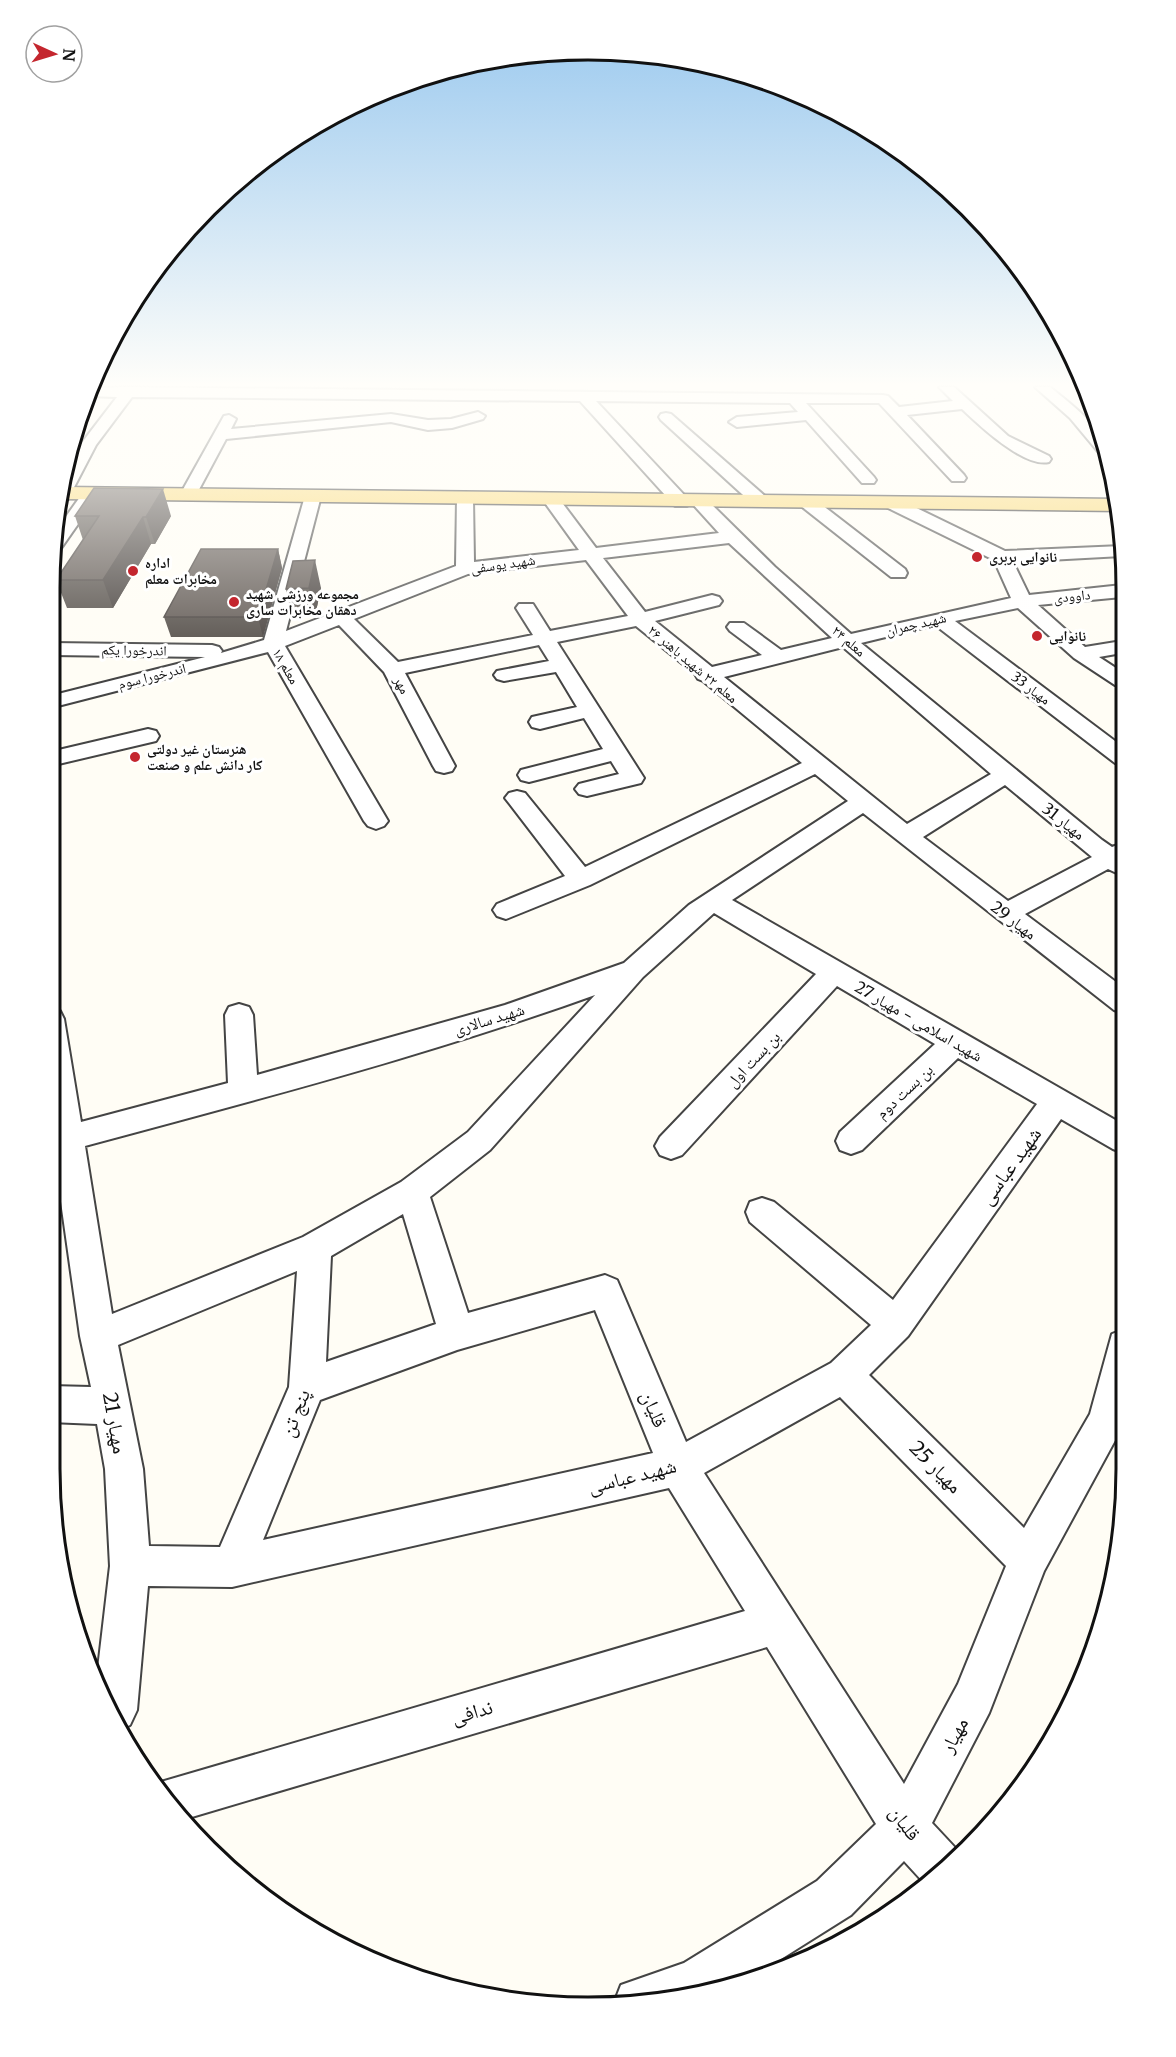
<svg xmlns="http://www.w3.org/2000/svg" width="1176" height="2057" font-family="Merriweather,'Noto Naskh Arabic',serif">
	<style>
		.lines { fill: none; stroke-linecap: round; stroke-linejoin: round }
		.minor-casing { stroke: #444; stroke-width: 4 }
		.major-casing { stroke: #222; stroke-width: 3 }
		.minor { fill: #fff; fill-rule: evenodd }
		.major { fill: #f9d66b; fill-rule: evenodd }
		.wall { fill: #4d4742 }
		.shaded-wall { fill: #3f3936 }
		.building { fill: #5a524d; stroke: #3f3936; stroke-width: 1.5 }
		.poi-dot { fill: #c4262e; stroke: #fff; stroke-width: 2 }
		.labels { text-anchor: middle; stroke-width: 6; stroke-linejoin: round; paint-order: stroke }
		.far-poi-label { font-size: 14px; font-weight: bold; fill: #111; stroke: #fff; text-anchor: start }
		.far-street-label { font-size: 14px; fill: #111; stroke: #fff }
		.street-label { font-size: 16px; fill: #111; stroke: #fff }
		.near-street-label { font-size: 20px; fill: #111; stroke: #fff }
		.rim { fill: none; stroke: #111; stroke-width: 3 }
	</style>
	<rect width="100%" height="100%" fill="#fffdf5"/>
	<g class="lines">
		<defs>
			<g id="minor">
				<path d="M 125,387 L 883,395 L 888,396 L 899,407 L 953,401 L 939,387 L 954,387 L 1008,436 L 1049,456 L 1051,459 L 1049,462 C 1024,468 979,425 962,409 L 907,415 L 964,475 L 966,478 L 964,481 L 952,481 L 879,403 L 806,403 L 874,477 L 876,480 L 874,483 L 862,483 L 806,420 L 737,427 L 729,422 L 737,417 L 798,412 L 790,403 L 596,401 L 687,498 L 689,502 L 687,506 L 675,506 L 580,401 L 132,397 L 96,445 L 70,495 L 68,499 L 61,500 L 67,470 L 81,444 L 117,397 L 87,396 L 90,388 Z"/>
				<path d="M 1035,387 L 1050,387 C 1074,407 1100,424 1107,455 L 1100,454 L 1070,418 Z"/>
				<path d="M 478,412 L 485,416 L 483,419 L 452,428 L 428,430 L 391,422 L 226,439 L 195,497 L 189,498 L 181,493 L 224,416 L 229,415 L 236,419 L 231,429 L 391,414 L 428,420 L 451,419 Z"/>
				<path d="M 666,413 L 671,414 L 766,497 L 768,501 L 766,505 L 754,505 L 661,420 L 659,417 L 661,414 Z"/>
				<path d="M 91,489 L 99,494 L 57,554 L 51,555 L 55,532 L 85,490 Z"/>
				<path d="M 313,491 L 321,496 L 286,631 L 456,566 L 457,499 L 465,494 L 473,499 L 474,562 L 579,550 L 543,500 L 545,496 L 557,496 L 596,548 L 719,533 L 690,501 L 692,497 L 704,497 L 775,567 L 851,634 L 1011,598 L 994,560 L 886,507 L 884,503 L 886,499 L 898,499 L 1005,551 L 1122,546 L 1122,556 L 1013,562 L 1029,595 L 1122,585 L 1122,597 L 1038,605 L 1085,647 L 1122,641 L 1122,653 L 1099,657 L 1122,672 L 1123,687 L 1115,685 L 1074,658 L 1018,608 L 955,621 L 1123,747 L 1123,765 L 1115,763 L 935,625 L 861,643 L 1102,840 L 1112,847 L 1123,843 L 1123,876 L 1108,869 L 1025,914 L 1124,988 L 1124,1013 L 1114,1010 L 863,813 L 732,900 L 1124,1125 L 1124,1153 L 1113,1149 L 1061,1119 L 908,1336 L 869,1375 L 1024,1528 L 1090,1414 L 1112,1334 L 1125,1329 L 1125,1422 L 1044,1571 L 989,1713 L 932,1823 L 960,1853 L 943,1874 L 926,1885 L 904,1861 L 851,1915 L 754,1976 L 623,2006 L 615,2006 L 614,2003 L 621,1985 L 684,1963 L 817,1881 L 876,1824 L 767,1647 L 185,1819 L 161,1797 L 154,1784 L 745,1611 L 669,1488 L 232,1587 L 148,1586 L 137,1710 L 130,1725 L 124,1728 L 97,1677 L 110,1566 L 105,1469 L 97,1424 L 50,1422 L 50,1386 L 91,1387 L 80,1336 L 52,1138 L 50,1008 L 60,1011 L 64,1019 L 81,1122 L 228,1083 L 225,1015 L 229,1007 L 239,1004 L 249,1007 L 253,1015 L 257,1075 L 505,1005 L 624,963 L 689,905 L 848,801 L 815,774 L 590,885 L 506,919 L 497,916 L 493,910 L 497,904 L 565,876 L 509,803 L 505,798 L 509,793 L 517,791 L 525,793 L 585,867 L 802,763 L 703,681 L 698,679 L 695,674 L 636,626 L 557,642 L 644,778 L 641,783 L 587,796 L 579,794 L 575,789 L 579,784 L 619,774 L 611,761 L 529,782 L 521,780 L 518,775 L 521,770 L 603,749 L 584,718 L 540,729 L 532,727 L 529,722 L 532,717 L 577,707 L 556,672 L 504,681 L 497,679 L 494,675 L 497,671 L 549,661 L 539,645 L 405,673 L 455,766 L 452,771 L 444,773 L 436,771 L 433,766 L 384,672 L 339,625 L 285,646 L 388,821 L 384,826 L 376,829 L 368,826 L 364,821 L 268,652 L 50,708 L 50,696 L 205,657 L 51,655 L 51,643 L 212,645 L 219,647 L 222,651 L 221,653 L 264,640 L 305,496 ZM 729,543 L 832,638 L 781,650 L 744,623 L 730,623 L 727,627 L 730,631 L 762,655 L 712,667 L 655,621 L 719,605 L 722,601 L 719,597 L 712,595 L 645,612 L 603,558 ZM 586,560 L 628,616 L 550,631 L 533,604 L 519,604 L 516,608 L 533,635 L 398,662 L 354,619 L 468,574 ZM 843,647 L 991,774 L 907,824 L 724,677 ZM 1005,785 L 1092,857 L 1008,901 L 923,837 ZM 714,913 L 816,974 L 660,1137 L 655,1146 L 660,1155 L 671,1159 L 682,1155 L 837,986 L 935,1044 L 840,1132 L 836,1141 L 840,1150 L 851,1154 L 862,1150 L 958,1058 L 1037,1104 L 893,1300 L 774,1202 L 762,1198 L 750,1202 L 746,1212 L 750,1222 L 871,1325 L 831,1363 L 686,1442 L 617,1280 L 605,1275 L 468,1313 L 430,1197 L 490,1150 L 643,977 ZM 595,995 L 468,1132 L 401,1182 L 303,1237 L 112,1314 L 85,1146 C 256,1100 428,1055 595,995 ZM 403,1214 L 436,1324 L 326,1362 L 331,1256 ZM 297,1271 L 289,1387 L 220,1547 L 149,1546 L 143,1469 L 118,1345 ZM 595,1310 L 653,1453 L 263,1540 L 320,1400 L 457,1350 ZM 840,1397 L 1006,1566 L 958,1684 L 904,1784 L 704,1473 Z"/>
				<path d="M 807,497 L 813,498 L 905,569 L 907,573 L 905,577 L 891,577 L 801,506 L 799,502 L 801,498 Z"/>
				<path d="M 148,729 L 156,731 L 159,736 L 156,741 L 50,766 L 50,752 Z"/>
			</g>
			<path id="major" d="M 64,487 L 1118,499 L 1120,511 L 63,499 Z"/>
		</defs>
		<use href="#minor" class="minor-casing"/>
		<use href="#major" class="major-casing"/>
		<use href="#minor" class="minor"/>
		<use href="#major" class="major"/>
	</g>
	<g class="wall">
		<path d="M 75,516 L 171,516 L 155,544 L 151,544 L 113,608 L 67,608 L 56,580 L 83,540 Z"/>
		<path d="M 278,549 L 282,568 L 263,637 L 171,637 L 164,617 Z"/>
		<path d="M 293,561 L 321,588 L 315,616 L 292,617 L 286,589 Z"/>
	</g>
	<g class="shaded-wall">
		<path d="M 163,489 L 171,516 L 155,544 L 146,517 Z"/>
		<path d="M 143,517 L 151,544 L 113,608 L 103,580 Z"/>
		<path d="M 278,549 L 282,568 L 263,637 L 258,617 Z"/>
		<path d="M 315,560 L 321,588 L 315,616 L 309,588 Z"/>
	</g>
	<g class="building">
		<path d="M 94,488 L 163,489 L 146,517 L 143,517 L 103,580 L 56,580 L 99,516 L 75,516 Z"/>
		<path d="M 201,549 L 278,549 L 258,617 L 164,617 Z"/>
		<path d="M 315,560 L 309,588 L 286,589 L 293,561 Z"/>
	</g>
	<linearGradient id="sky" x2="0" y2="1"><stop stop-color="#95c6ee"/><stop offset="0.57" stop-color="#fffefa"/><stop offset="1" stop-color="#fffefa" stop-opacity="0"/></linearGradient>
	<rect width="1176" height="675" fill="url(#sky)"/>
	<g class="poi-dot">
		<circle cx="977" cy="557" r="6"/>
		<circle cx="133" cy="571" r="6"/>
		<circle cx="234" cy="602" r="6"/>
		<circle cx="1037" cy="636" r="6"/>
		<circle cx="135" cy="757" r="6"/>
	</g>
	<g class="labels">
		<g class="far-poi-label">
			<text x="989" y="562">نانوایی بربری</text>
			<text x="145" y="568">اداره<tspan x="145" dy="16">مخابرات معلم</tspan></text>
			<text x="246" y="599">مجموعه ورزشی شهید<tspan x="246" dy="16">دهقان مخابرات ساری</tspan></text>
			<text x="1049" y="641">نانوایی</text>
			<text x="147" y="754">هنرستان غیر دولتی<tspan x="147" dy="16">کار دانش علم و صنعت</tspan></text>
		</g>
		<g class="far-street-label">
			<text transform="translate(503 564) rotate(-8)" y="5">شهید یوسفی</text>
			<text transform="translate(1072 596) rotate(-6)" y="5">داوودی</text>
			<text transform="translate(916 624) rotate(-13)" y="5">شهید چمران</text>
			<text transform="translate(849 641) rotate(41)" y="5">معلم ۲۴</text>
			<text transform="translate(134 650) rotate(1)" y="5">اندرخورا یکم</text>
			<text transform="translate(693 664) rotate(40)" y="5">معلم ۲۲ شهید باهنر ۲۶</text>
			<text transform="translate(286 666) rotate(60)" y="5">معلم ۱۸</text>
			<text transform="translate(152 676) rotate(-14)" y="5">اندرخورا سوم</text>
			<text transform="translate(402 685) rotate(62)" y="5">مهر</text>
			<text transform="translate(1031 688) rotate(37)" y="5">مهیار 33</text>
		</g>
		<g class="street-label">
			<text transform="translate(1064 821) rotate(38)" y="6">مهیار 31</text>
			<text transform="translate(1014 920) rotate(37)" y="6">مهیار 29</text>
			<text transform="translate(489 1019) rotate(-17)" y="6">شهید سالاری</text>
			<text transform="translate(919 1021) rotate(30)" y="6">شهید اسلامی - مهیار 27</text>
			<text transform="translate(753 1059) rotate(-47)" y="6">بن بست اول</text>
			<text transform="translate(904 1091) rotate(-43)" y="6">بن بست دوم</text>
		</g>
		<g class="near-street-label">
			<text transform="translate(1010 1166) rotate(-54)" y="7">شهید عباسی</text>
			<text transform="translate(654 1409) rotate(67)" y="7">قلیان</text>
			<text transform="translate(295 1413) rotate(-69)" y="7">پنج تن</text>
			<text transform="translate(115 1423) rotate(80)" y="7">مهیار 21</text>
			<text transform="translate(936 1467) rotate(45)" y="7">مهیار 25</text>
			<text transform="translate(632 1476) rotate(-14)" y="7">شهید عباسی</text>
			<text transform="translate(472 1712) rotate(-16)" y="7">ندافی</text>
			<text transform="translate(954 1735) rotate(-62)" y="7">مهیار</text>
			<text transform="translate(905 1823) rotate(53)" y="7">قلیان</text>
		</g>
	</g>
	<path d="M0 0H1176V2057H0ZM588 60H588A528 528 0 0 1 1116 588V1469A528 528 0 0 1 588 1997H588A528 528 0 0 1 60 1469V588A528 528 0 0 1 588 60Z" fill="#fff" fill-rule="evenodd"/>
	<path class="rim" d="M588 60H588A528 528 0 0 1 1116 588V1469A528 528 0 0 1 588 1997H588A528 528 0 0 1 60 1469V588A528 528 0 0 1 588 60Z"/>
	<g transform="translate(54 54) rotate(94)"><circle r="28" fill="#ffffff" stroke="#a0a0a0" stroke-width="1.5"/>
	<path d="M0-4.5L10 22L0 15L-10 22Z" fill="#c4262e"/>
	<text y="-9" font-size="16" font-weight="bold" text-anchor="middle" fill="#111111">N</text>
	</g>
</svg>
